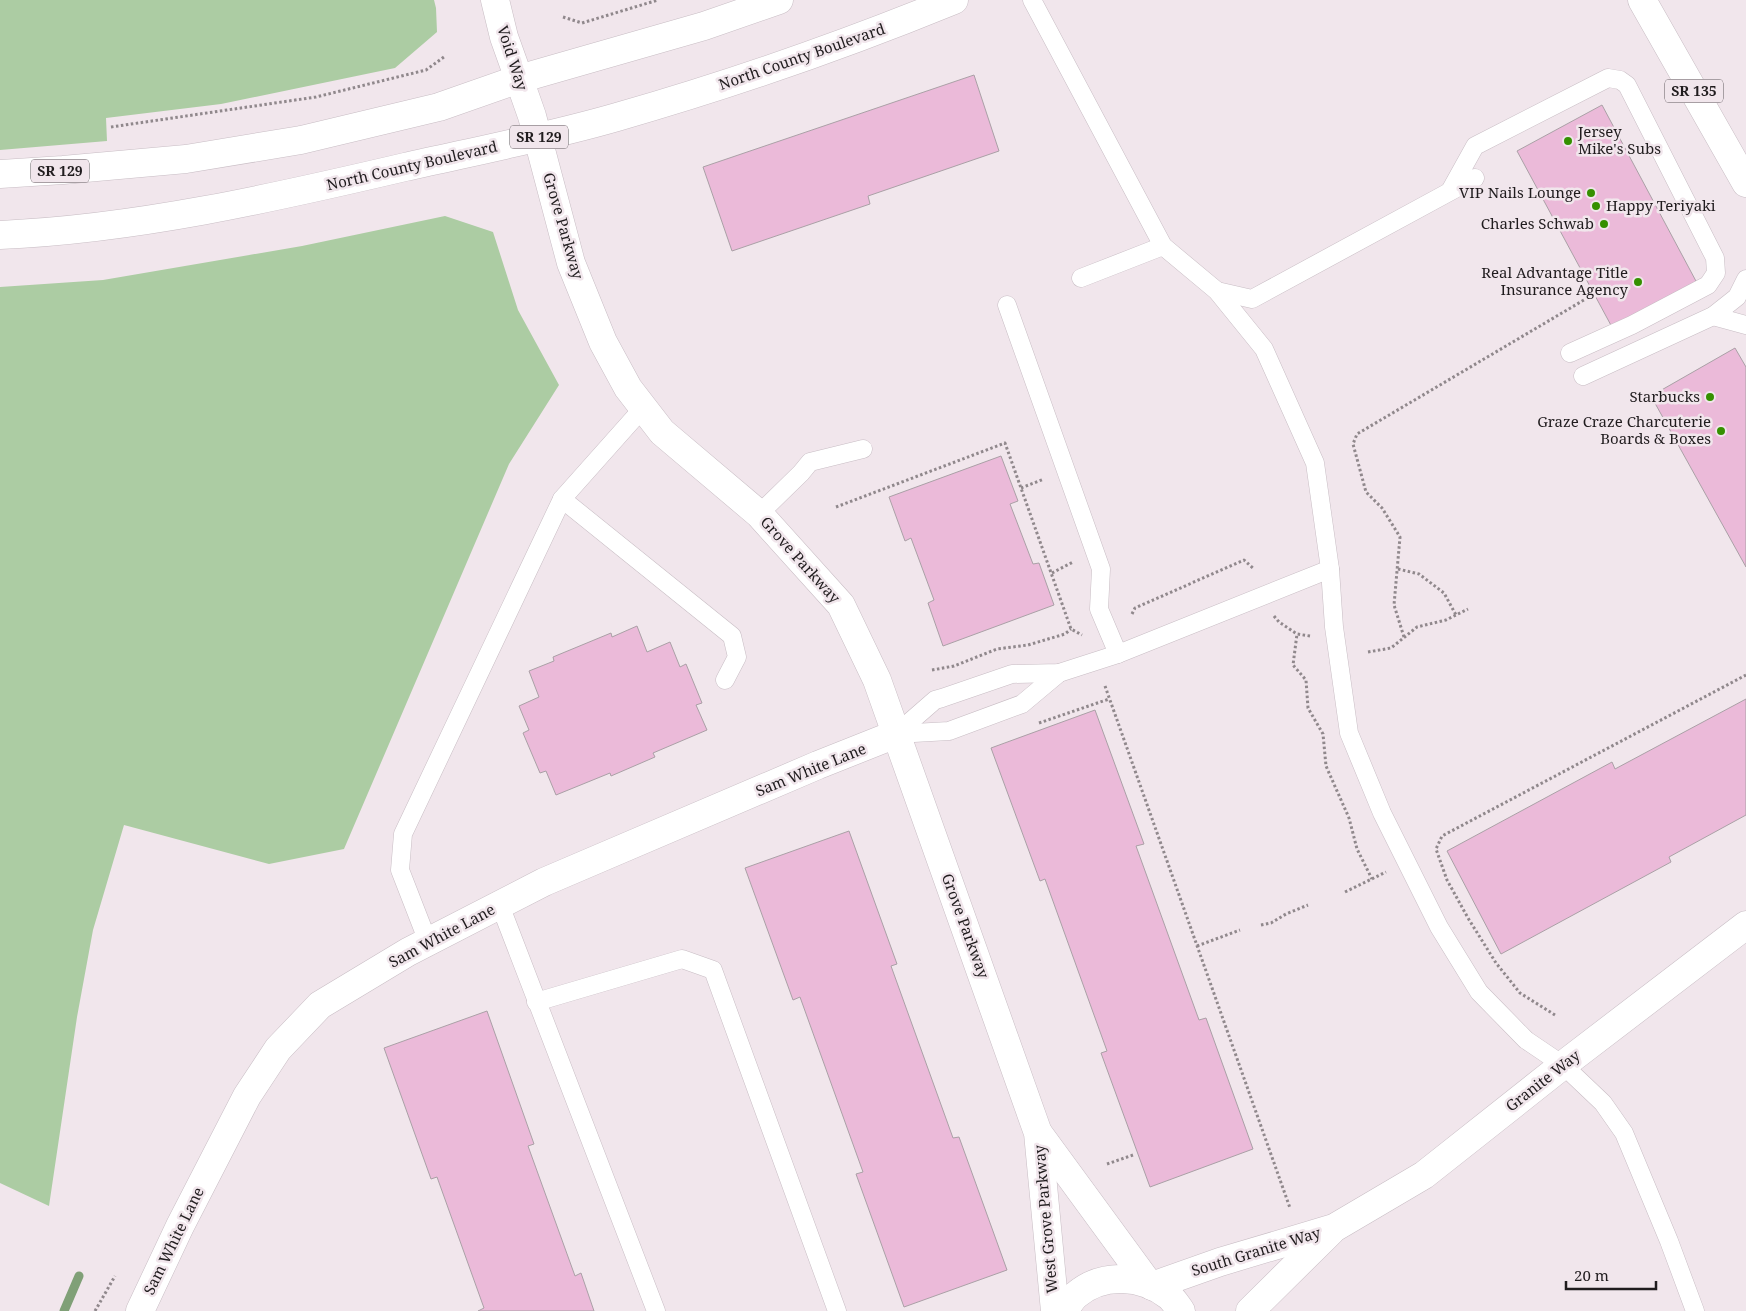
<svg xmlns="http://www.w3.org/2000/svg" width="1746" height="1311" font-family="'Noto Serif',serif">
	<style>
		.green { fill: #accca3 }
		.lines { fill: none; stroke-linecap: round; stroke-linejoin: round }
		.stream { stroke: #80a077; stroke-width: 9 }
		.building { fill: #ebbad9; stroke: #aaa0a6 }
		.lane-casing { stroke: #c8bdc4; stroke-width: 19 }
		.street-casing { stroke: #c8bdc4; stroke-width: 29 }
		.secondary-casing { stroke: #c8bdc4; stroke-width: 29 }
		.primary-casing { stroke: #c8bdc4; stroke-width: 29 }
		.path { stroke: #90888c; stroke-width: 3; stroke-dasharray: 2.5 2.5; stroke-linecap: butt }
		.lane { stroke: #fff; stroke-width: 18 }
		.street { stroke: #fff; stroke-width: 28 }
		.secondary { stroke: #fff; stroke-width: 28 }
		.primary { stroke: #fff; stroke-width: 28 }
		.poi-dot { fill: #359000; stroke: #f1e6ec; stroke-width: 2 }
		.labels { text-anchor: middle; stroke-width: 5; stroke-linejoin: round; paint-order: stroke }
		.shield { fill: #f1e6ec; stroke: #5f595c; stroke-width: 1 }
		.shield-label { font-size: 14px; font-weight: bold; fill: #201c1e }
		.street-label { font-size: 15px; fill: #201c1e; stroke: #f1e6ec }
		.poi-label { font-size: 15px; fill: #201c1e; stroke: #f1e6ec; text-anchor: end }
	</style>
	<rect width="100%" height="100%" fill="#f1e6ec"/>
	<g class="green">
		<path d="M 0,0 L 434,0 L 436,8 L 437,32 L 395,68 L 221,104 L 106,118 L 107,141 L 0,150 Z"/>
		<path d="M 445,216 L 493,232 L 518,310 L 559,385 L 509,464 L 344,849 L 269,864 L 124,825 L 93,930 L 77,1017 L 49,1206 L 0,1183 L 0,287 L 103,280 L 302,246 Z"/>
	</g>
	<g class="lines">
		<path class="stream" d="M 64,1311 L 79,1276"/>
	</g>
	<g class="building">
		<path d="M 974,75 L 999,151 L 868,196 L 870,204 L 732,251 L 703,167 Z"/>
		<path d="M 1602,105 L 1697,283 L 1613,329 L 1517,151 Z"/>
		<path d="M 1735,348 L 1746,367 L 1746,567 L 1651,396 Z"/>
		<path d="M 1001,456 L 1018,501 L 1010,504 L 1033,564 L 1039,563 L 1054,605 L 943,646 L 928,603 L 934,600 L 911,538 L 905,541 L 889,497 Z"/>
		<path d="M 637,626 L 647,652 L 670,642 L 680,667 L 686,664 L 702,703 L 696,705 L 707,730 L 653,753 L 655,757 L 611,776 L 610,773 L 556,795 L 546,771 L 540,773 L 523,733 L 529,730 L 519,706 L 539,697 L 529,671 L 554,661 L 553,657 L 611,633 L 612,637 Z"/>
		<path d="M 1746,699 L 1746,815 L 1669,857 L 1671,862 L 1501,954 L 1447,851 L 1612,762 L 1615,769 Z"/>
		<path d="M 1095,710 L 1144,844 L 1136,846 L 1199,1020 L 1206,1018 L 1253,1149 L 1150,1187 L 1101,1053 L 1107,1051 L 1045,879 L 1040,881 L 991,748 Z"/>
		<path d="M 849,831 L 897,964 L 891,966 L 953,1138 L 959,1137 L 1007,1270 L 904,1307 L 856,1174 L 863,1172 L 800,997 L 793,1000 L 745,868 Z"/>
		<path d="M 487,1011 L 534,1144 L 528,1146 L 575,1276 L 581,1273 L 594,1311 L 478,1311 L 484,1308 L 437,1177 L 431,1179 L 384,1048 Z"/>
	</g>
	<g class="lines">
		<defs>
			<g id="lane">
				<path d="M 1450,191 L 1475,146 L 1608,78 L 1620,80 L 1627,85 L 1715,258 L 1716,273 L 1708,285 L 1632,325 L 1570,353"/>
				<path d="M 1081,278 L 1163,246"/>
				<path d="M 1217,291 L 1252,299 L 1475,178"/>
				<path d="M 1007,305 L 1101,569 L 1099,609 L 1118,654"/>
				<path d="M 1713,316 L 1746,325"/>
				<path d="M 1583,376 L 1713,316 L 1737,297 L 1746,279"/>
				<path d="M 562,499 L 732,636 L 737,657 L 725,680"/>
				<path d="M 759,514 L 801,473 L 810,462 L 863,449"/>
				<path d="M 1330,569 L 1334,627 L 1349,733 L 1382,813 L 1439,927 L 1479,992 L 1526,1040 L 1563,1065 L 1603,1103 L 1624,1133 L 1669,1241 L 1695,1311"/>
				<path d="M 896,734 L 935,700 L 942,698 L 1012,674 L 1059,673 L 1118,654 L 1330,569 L 1315,463 L 1264,349 L 1217,291 L 1163,246 L 1032,0"/>
				<path d="M 896,734 L 949,731 L 1022,704 L 1059,673"/>
				<path d="M 500,905 L 656,1311"/>
				<path d="M 428,942 L 400,870 L 403,834 L 562,499 L 643,408"/>
				<path d="M 536,1002 L 682,959 L 713,970 L 837,1311"/>
			</g>
			<path id="street" d="M 495,0 L 504,37 L 519,79"/>
			<g id="secondary">
				<path d="M 519,79 L 532,116 L 571,263 L 603,342 L 628,388 L 662,432 L 759,514 L 841,605 L 877,680 L 1038,1133 L 1055,1311"/>
				<path d="M 1039,1134 L 1148,1283"/>
				<path d="M 1152,1286 L 1220,1262 L 1334,1228 L 1424,1175 L 1563,1065 L 1746,925"/>
				<path d="M 140,1311 L 180,1226 L 247,1096 L 278,1049 L 320,1005 L 408,952 L 544,882 L 818,765 L 896,734"/>
				<path d="M 1064,1311 C 1068,1306 1071,1299 1076,1295 C 1103,1272 1142,1275 1169,1296 C 1174,1300 1177,1306 1181,1311"/>
				<path d="M 1250,1311 L 1331,1231"/>
			</g>
			<g id="primary">
				<path d="M 1642,0 L 1746,183"/>
				<path d="M 0,174 L 63,170 L 186,159 L 301,140 L 439,107 L 519,79 L 704,26 L 779,0"/>
				<path d="M 0,235 C 136,229 273,198 405,167 C 476,151 548,137 617,117 C 732,84 844,45 954,0"/>
			</g>
		</defs>
		<use href="#lane" class="lane-casing"/>
		<use href="#street" class="street-casing"/>
		<use href="#secondary" class="secondary-casing"/>
		<use href="#primary" class="primary-casing"/>
		<g class="path">
			<path d="M 563,17 L 582,23 L 658,0"/>
			<path d="M 111,127 L 316,97 L 426,70 L 444,57"/>
			<path d="M 1021,488 L 1044,479"/>
			<path d="M 836,507 L 1005,443 L 1071,629 L 1082,635"/>
			<path d="M 1398,569 L 1419,574 L 1444,593 L 1456,615"/>
			<path d="M 1052,573 L 1073,562"/>
			<path d="M 1132,614 L 1135,608 L 1244,560 L 1254,569"/>
			<path d="M 1274,616 L 1279,622 L 1297,634"/>
			<path d="M 1310,636 L 1297,634 L 1293,665 L 1306,680 L 1308,708 L 1323,734 L 1326,766 L 1349,818 L 1357,849 L 1372,879"/>
			<path d="M 1404,637 L 1394,605 L 1400,537 L 1382,508 L 1366,492 L 1353,444 L 1357,434 L 1589,297"/>
			<path d="M 1368,652 L 1391,648 L 1417,627 L 1446,620 L 1468,609"/>
			<path d="M 932,670 L 954,666 L 997,649 L 1028,645 L 1065,634 L 1071,629"/>
			<path d="M 1105,686 L 1290,1208"/>
			<path d="M 1039,723 L 1109,699"/>
			<path d="M 1345,892 L 1386,872"/>
			<path d="M 1261,925 L 1271,923 L 1286,914 L 1308,905"/>
			<path d="M 1197,946 L 1240,930"/>
			<path d="M 1555,1015 L 1520,993 L 1496,963 L 1468,918 L 1447,880 L 1436,849 L 1442,836 L 1746,675"/>
			<path d="M 1107,1164 L 1133,1155"/>
			<path d="M 95,1311 L 115,1276"/>
		</g>
		<use href="#lane" class="lane"/>
		<use href="#street" class="street"/>
		<use href="#secondary" class="secondary"/>
		<use href="#primary" class="primary"/>
	</g>
	<g class="poi-dot">
		<circle cx="1568" cy="141" r="5"/>
		<circle cx="1591" cy="193" r="5"/>
		<circle cx="1596" cy="206" r="5"/>
		<circle cx="1604" cy="224" r="5"/>
		<circle cx="1638" cy="282" r="5"/>
		<circle cx="1710" cy="397" r="5"/>
		<circle cx="1721" cy="431" r="5"/>
	</g>
	<g class="labels">
		<g class="shield">
			<rect x="1665" y="79.5" width="58" height="23" rx="4"/>
			<rect x="510" y="125.5" width="58" height="23" rx="4"/>
			<rect x="31" y="159.5" width="58" height="23" rx="4"/>
		</g>
		<g class="shield-label">
			<text x="1694" y="96">SR 135</text>
			<text x="539" y="142">SR 129</text>
			<text x="60" y="176">SR 129</text>
		</g>
		<g class="street-label">
			<text transform="translate(802 57) rotate(-19)" y="5">North County Boulevard</text>
			<text transform="translate(512 58) rotate(72)" y="5">Void Way</text>
			<text transform="translate(412 166) rotate(-13)" y="5">North County Boulevard</text>
			<text transform="translate(563 226) rotate(74)" y="5">Grove Parkway</text>
			<text transform="translate(800 560) rotate(48)" y="5">Grove Parkway</text>
			<text transform="translate(811 770) rotate(-22)" y="5">Sam White Lane</text>
			<text transform="translate(965 926) rotate(70)" y="5">Grove Parkway</text>
			<text transform="translate(442 936) rotate(-28)" y="5">Sam White Lane</text>
			<text transform="translate(1543 1081) rotate(-38)" y="5">Granite Way</text>
			<text transform="translate(1046 1219) rotate(-95)" y="5">West Grove Parkway</text>
			<text transform="translate(174 1241) rotate(-64)" y="5">Sam White Lane</text>
			<text transform="translate(1256 1252) rotate(-17)" y="5">South Granite Way</text>
		</g>
		<g class="poi-label">
			<text x="1578" y="137" text-anchor="start">Jersey<tspan x="1578" dy="17">Mike's Subs</tspan></text>
			<text x="1581" y="198">VIP Nails Lounge</text>
			<text x="1606" y="211" text-anchor="start">Happy Teriyaki</text>
			<text x="1594" y="229">Charles Schwab</text>
			<text x="1628" y="278">Real Advantage Title<tspan x="1628" dy="17">Insurance Agency</tspan></text>
			<text x="1700" y="402">Starbucks</text>
			<text x="1711" y="427">Graze Craze Charcuterie<tspan x="1711" dy="17">Boards &amp; Boxes</tspan></text>
		</g>
	</g>
	<path d="M1566 1281v8h90v-8" fill="none" stroke="#201c1e" stroke-width="2.5"/>
	<text x="1574" y="1281" font-size="15" fill="#201c1e" stroke="#f1e6ec" stroke-width="4" paint-order="stroke">20 m</text>
</svg>
